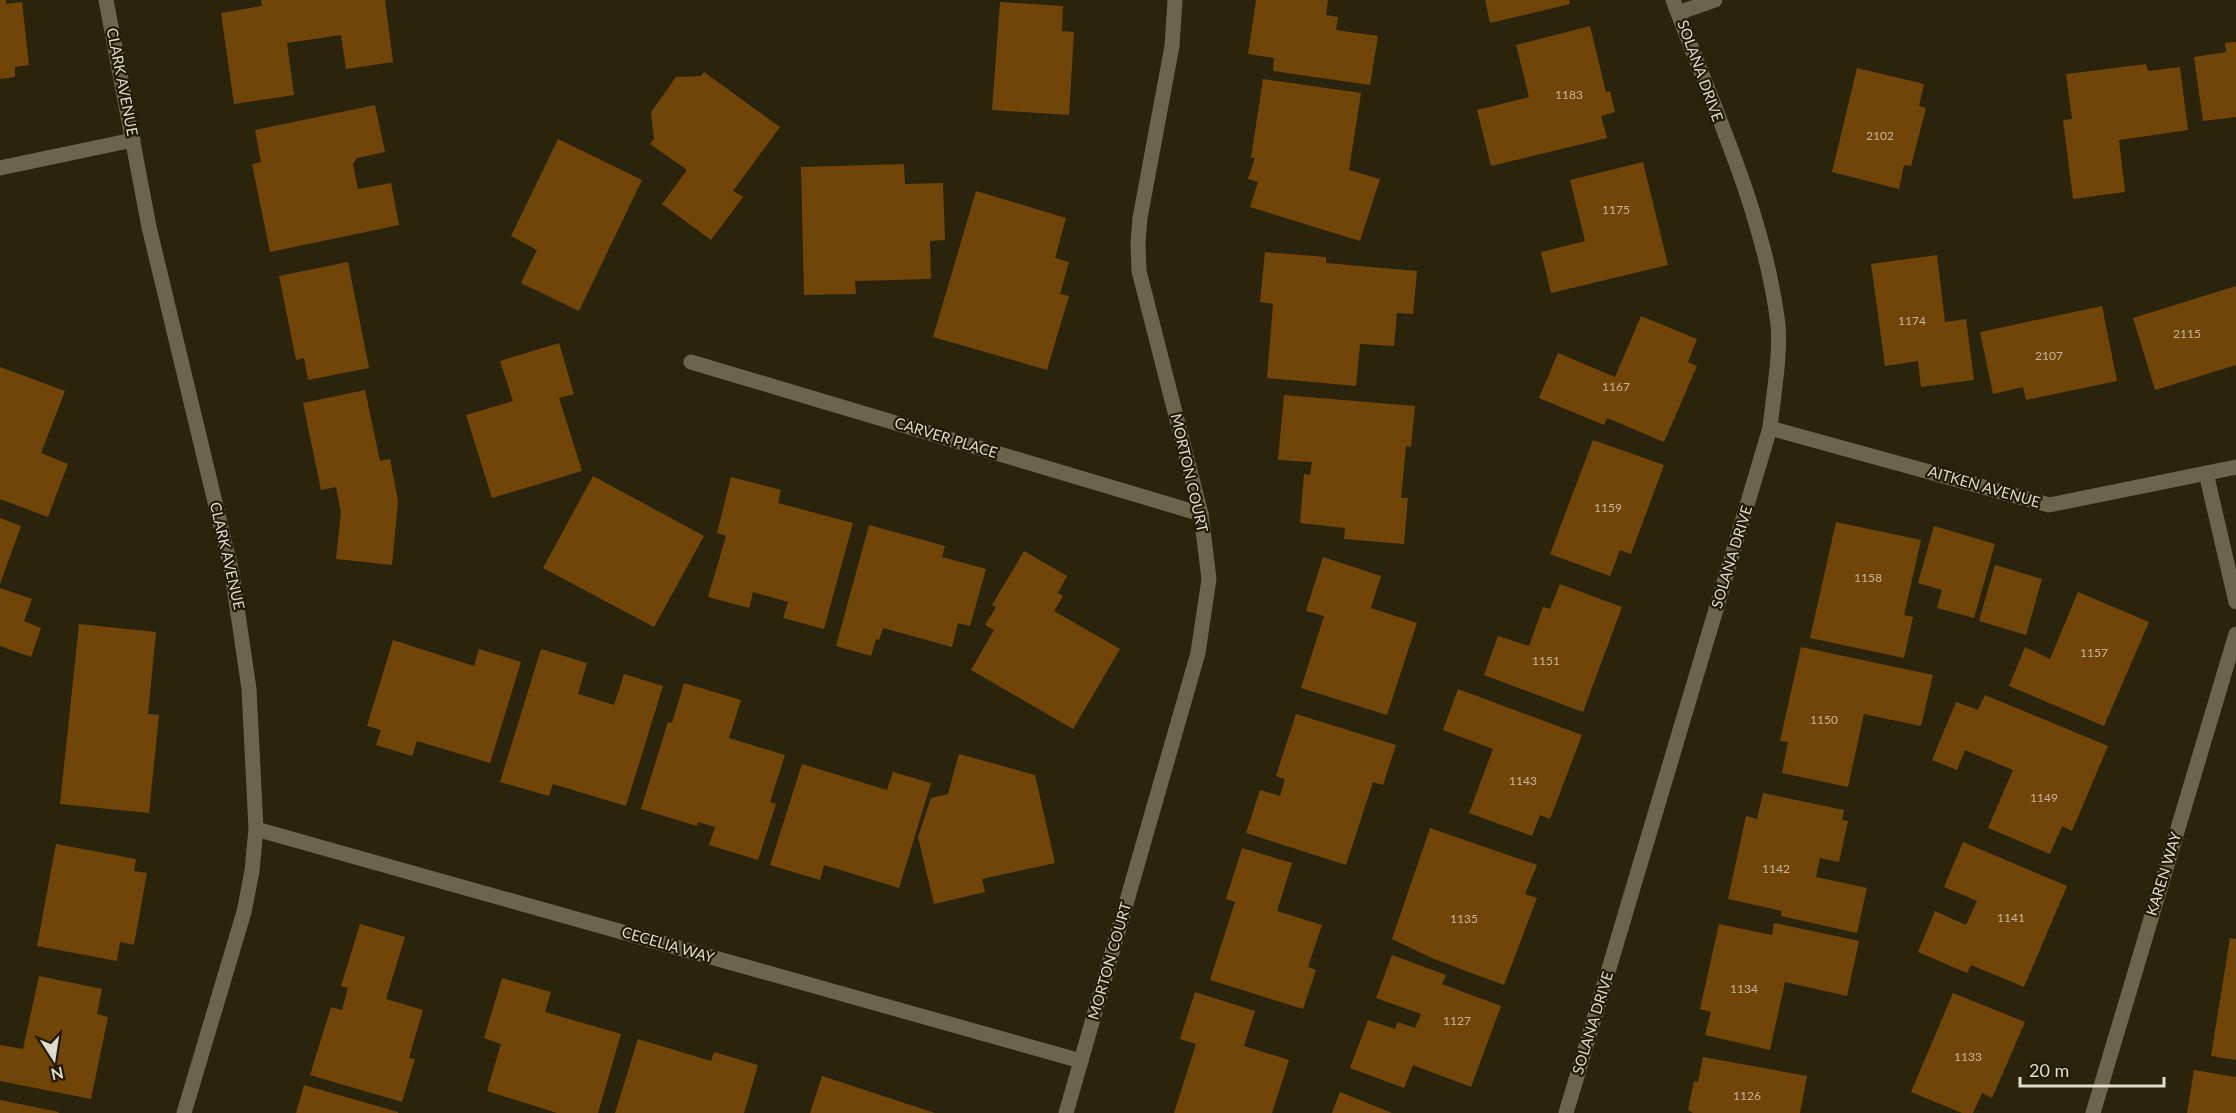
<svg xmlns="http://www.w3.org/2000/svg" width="2236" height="1113" font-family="Lato,sans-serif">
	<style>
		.building { fill: #714507 }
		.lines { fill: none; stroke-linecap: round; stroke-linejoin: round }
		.minor { stroke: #6c654c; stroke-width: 15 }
		.labels { text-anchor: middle; stroke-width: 4.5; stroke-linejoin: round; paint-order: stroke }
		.number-label { font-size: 12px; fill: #c4b69c }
		.street-label { font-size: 15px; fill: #dfdbcd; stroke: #211a04 }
	</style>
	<rect width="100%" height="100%" fill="#2b240d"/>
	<g class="building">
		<path d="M 0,0 L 6,0 L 6,4 L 22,2 L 29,65 L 15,67 L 15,77 L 0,79 Z"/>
		<path d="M 261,0 L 385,0 L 393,62 L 346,69 L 341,35 L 287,43 L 294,95 L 234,104 L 221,13 L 262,6 Z"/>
		<path d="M 1256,0 L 1328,0 L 1326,15 L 1338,17 L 1336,30 L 1378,36 L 1370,85 L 1273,71 L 1274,58 L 1248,54 Z"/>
		<path d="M 1485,0 L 1569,0 L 1570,4 L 1490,23 Z"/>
		<path d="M 1000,2 L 1063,6 L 1062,31 L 1074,32 L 1069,115 L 992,110 Z"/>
		<path d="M 1590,26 L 1606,92 L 1610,91 L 1615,112 L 1601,116 L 1607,138 L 1491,166 L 1477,110 L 1529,97 L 1516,45 Z"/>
		<path d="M 2236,42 L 2236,117 L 2203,121 L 2194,57 L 2226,52 L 2225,43 Z"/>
		<path d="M 2146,64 L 2148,71 L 2180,67 L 2188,130 L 2119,140 L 2125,192 L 2073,199 L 2063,120 L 2072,119 L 2066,74 Z"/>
		<path d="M 1857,68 L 1924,84 L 1919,106 L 1926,108 L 1911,166 L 1904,165 L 1899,189 L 1832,172 Z"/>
		<path d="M 704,72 L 780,127 L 733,191 L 743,197 L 711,240 L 662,204 L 687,170 L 650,144 L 654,139 L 651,112 L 676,77 L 701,76 Z"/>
		<path d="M 1263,79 L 1361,93 L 1349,170 L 1380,179 L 1360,241 L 1250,207 L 1258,182 L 1248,179 L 1255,158 L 1251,158 Z"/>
		<path d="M 375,105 L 385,152 L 357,158 L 353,164 L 358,189 L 391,183 L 399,225 L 270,252 L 252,164 L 261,162 L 255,130 Z"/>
		<path d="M 558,139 L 642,180 L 579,311 L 521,283 L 537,250 L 511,236 Z"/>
		<path d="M 1643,162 L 1668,265 L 1551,293 L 1541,252 L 1585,241 L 1570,180 Z"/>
		<path d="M 904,164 L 905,184 L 943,183 L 945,240 L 930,241 L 931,279 L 855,281 L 856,294 L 804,295 L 801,167 Z"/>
		<path d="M 976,191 L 1066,218 L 1055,258 L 1069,262 L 1060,294 L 1069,296 L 1047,370 L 933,337 Z"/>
		<path d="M 1265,252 L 1326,257 L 1326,263 L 1417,271 L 1413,314 L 1397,313 L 1394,346 L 1360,344 L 1356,386 L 1267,378 L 1273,304 L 1260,302 Z"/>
		<path d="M 1937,255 L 1945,322 L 1966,319 L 1974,380 L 1921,387 L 1918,361 L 1885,366 L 1871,264 Z"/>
		<path d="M 348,262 L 369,368 L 308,380 L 304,358 L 296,360 L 279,276 Z"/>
		<path d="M 2236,286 L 2236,365 L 2155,390 L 2133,318 Z"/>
		<path d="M 2102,306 L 2117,381 L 2026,400 L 2023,387 L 1993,394 L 1980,332 Z"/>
		<path d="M 1641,316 L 1697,339 L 1688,362 L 1697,366 L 1664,442 L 1607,418 L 1604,425 L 1539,398 L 1558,353 L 1615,377 Z"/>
		<path d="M 559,343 L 574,394 L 559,398 L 582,471 L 492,498 L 466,415 L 513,401 L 500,361 Z"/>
		<path d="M 0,367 L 65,391 L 41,453 L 68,464 L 48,517 L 0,499 Z"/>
		<path d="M 365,390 L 380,461 L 390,459 L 398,501 L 392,565 L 336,559 L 341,512 L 336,487 L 321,490 L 303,403 Z"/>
		<path d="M 1284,395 L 1415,406 L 1411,447 L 1406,446 L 1401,498 L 1408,498 L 1404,544 L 1344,539 L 1345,528 L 1300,523 L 1304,474 L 1310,475 L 1312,462 L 1278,460 Z"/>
		<path d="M 1593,440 L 1664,465 L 1631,554 L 1620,550 L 1610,576 L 1550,554 Z"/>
		<path d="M 593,476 L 704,536 L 654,627 L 543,568 Z"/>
		<path d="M 731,477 L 781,490 L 778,503 L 853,523 L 824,629 L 783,618 L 788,602 L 753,592 L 749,608 L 708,597 L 726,536 L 717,533 Z"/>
		<path d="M 0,518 L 21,526 L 0,584 Z"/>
		<path d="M 1836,522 L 1921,540 L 1904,615 L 1913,617 L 1904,658 L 1810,638 Z"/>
		<path d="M 869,525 L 945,546 L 942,557 L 986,569 L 970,626 L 958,623 L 952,647 L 883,628 L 879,640 L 876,639 L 871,656 L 836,646 Z"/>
		<path d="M 1934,526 L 1995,544 L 1974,618 L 1937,608 L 1942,590 L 1918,583 Z"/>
		<path d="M 1024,551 L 1067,576 L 1058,593 L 1063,596 L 1054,611 L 1120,649 L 1073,729 L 971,670 L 994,630 L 985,625 L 996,607 L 992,605 Z"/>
		<path d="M 1323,557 L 1381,576 L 1371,608 L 1417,623 L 1387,715 L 1301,688 L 1324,616 L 1306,611 Z"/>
		<path d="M 1995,565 L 2042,579 L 2026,635 L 1979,621 Z"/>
		<path d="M 1560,584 L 1622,607 L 1583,712 L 1484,675 L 1498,636 L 1529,646 L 1543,607 L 1550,609 Z"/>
		<path d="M 0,588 L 32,599 L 24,621 L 41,628 L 31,657 L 0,646 Z"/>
		<path d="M 2078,592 L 2149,622 L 2104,726 L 2009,686 L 2025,647 L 2050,659 Z"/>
		<path d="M 79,624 L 156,632 L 148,714 L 159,715 L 149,813 L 60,804 Z"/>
		<path d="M 393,640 L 474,666 L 479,649 L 521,662 L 490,763 L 417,741 L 412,756 L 376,745 L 381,730 L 367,726 Z"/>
		<path d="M 1801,647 L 1933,675 L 1921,726 L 1864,714 L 1848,787 L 1782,773 L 1788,742 L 1780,741 Z"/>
		<path d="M 541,649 L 587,663 L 578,694 L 614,705 L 624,674 L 663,686 L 626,806 L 553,784 L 549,796 L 500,782 Z"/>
		<path d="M 684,683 L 741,700 L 729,738 L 785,755 L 770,802 L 776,804 L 758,860 L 709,845 L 715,827 L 698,822 L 697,826 L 641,809 L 668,722 L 672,723 Z"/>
		<path d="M 1458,689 L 1582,735 L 1550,819 L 1540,815 L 1532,836 L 1469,813 L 1493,749 L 1443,730 Z"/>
		<path d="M 1985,695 L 2108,746 L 2072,831 L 2062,826 L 2050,854 L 1988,828 L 2013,770 L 1965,750 L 1957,770 L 1932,760 L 1956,702 L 1978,710 Z"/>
		<path d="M 1296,714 L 1396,745 L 1383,785 L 1373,782 L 1346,865 L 1246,833 L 1260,790 L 1280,796 L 1285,779 L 1276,776 Z"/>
		<path d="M 959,754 L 1035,775 L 1055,863 L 982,879 L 985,892 L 934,904 L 918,837 L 931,798 L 948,794 Z"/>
		<path d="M 802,764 L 887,790 L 893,772 L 931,783 L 899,888 L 824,865 L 820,880 L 770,865 Z"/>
		<path d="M 1763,793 L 1844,810 L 1842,820 L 1848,821 L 1839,862 L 1820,858 L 1816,877 L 1867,888 L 1857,933 L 1781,916 L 1782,911 L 1728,899 L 1746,816 L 1757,819 Z"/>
		<path d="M 1430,828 L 1537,865 L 1525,894 L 1537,898 L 1504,985 L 1434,959 L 1392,939 Z"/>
		<path d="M 1963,842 L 2067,886 L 2024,987 L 1971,965 L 1967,973 L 1918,952 L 1935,911 L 1966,925 L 1977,901 L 1944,887 Z"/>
		<path d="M 56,844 L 136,859 L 134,871 L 147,873 L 134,945 L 120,942 L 117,961 L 37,946 Z"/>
		<path d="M 1242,848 L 1292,863 L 1277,911 L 1322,925 L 1308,967 L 1316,970 L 1303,1009 L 1210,980 L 1235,902 L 1226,899 Z"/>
		<path d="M 1774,923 L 1859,941 L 1847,996 L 1785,982 L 1770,1050 L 1705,1035 L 1711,1012 L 1700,1009 L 1719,924 L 1772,935 Z"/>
		<path d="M 360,924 L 405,937 L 386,999 L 423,1010 L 409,1058 L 415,1059 L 402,1102 L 310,1075 L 331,1007 L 342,1010 L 348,988 L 341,986 Z"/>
		<path d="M 2230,938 L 2236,939 L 2236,1060 L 2211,1056 Z"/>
		<path d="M 1392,955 L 1446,975 L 1442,984 L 1501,1006 L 1471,1087 L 1413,1065 L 1404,1088 L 1350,1068 L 1368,1020 L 1395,1029 L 1398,1022 L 1415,1028 L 1421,1014 L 1376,998 Z"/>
		<path d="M 39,976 L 102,989 L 97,1014 L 108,1017 L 91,1099 L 0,1081 L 0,1045 L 23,1049 Z"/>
		<path d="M 502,978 L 551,992 L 545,1012 L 621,1034 L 598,1113 L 557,1113 L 487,1091 L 501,1044 L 484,1038 Z"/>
		<path d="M 1195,992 L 1255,1011 L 1244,1046 L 1289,1060 L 1272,1113 L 1174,1113 L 1196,1044 L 1180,1039 Z"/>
		<path d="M 1953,993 L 2025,1022 L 1992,1098 L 1982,1093 L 1973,1113 L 1962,1113 L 1911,1092 Z"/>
		<path d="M 638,1039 L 711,1061 L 714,1052 L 758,1065 L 744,1113 L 615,1113 Z"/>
		<path d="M 1703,1057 L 1807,1076 L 1800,1113 L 1693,1113 L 1688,1110 L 1694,1081 L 1698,1082 Z"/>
		<path d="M 2194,1070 L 2236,1077 L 2236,1113 L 2187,1113 Z"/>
		<path d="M 822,1076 L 935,1113 L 810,1113 Z"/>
		<path d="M 304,1085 L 398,1112 L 398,1113 L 296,1113 Z"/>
		<path d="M 1340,1092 L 1392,1113 L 1332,1113 Z"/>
		<path d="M 0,1100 L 59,1112 L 58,1113 L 0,1113 Z"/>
	</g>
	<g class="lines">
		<g class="minor">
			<path d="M 106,0 L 149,227 L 232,573 L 249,689 L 256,829 L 252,871 L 244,912 L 184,1113"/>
			<path d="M 1678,13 L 1715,0"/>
			<path d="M 0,168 L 133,140"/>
			<path d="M 691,362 L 1201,514"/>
			<path d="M 1770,428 L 2049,505 L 2236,467"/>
			<path d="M 2206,473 L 2236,602"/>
			<path d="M 256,829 L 1081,1061"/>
			<path d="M 1066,1113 L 1198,653 L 1209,579 L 1201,514 L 1139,271 L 1138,243 L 1140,218 L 1172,46 L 1175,0"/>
			<path d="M 1566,1113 L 1770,428 C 1773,398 1781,353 1778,324 C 1764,212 1712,105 1673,0"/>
			<path d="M 2093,1113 L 2236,634"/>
		</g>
	</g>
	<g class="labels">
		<g class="number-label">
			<text x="1569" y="99">1183</text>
			<text x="1880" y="140">2102</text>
			<text x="1616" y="214">1175</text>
			<text x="1912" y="325">1174</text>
			<text x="2187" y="338">2115</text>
			<text x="2049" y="360">2107</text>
			<text x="1616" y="391">1167</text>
			<text x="1608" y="512">1159</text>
			<text x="1868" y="582">1158</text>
			<text x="2094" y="657">1157</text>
			<text x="1546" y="665">1151</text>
			<text x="1824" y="724">1150</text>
			<text x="1523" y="785">1143</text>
			<text x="2044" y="802">1149</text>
			<text x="1776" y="873">1142</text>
			<text x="2011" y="922">1141</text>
			<text x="1464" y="923">1135</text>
			<text x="1744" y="993">1134</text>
			<text x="1457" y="1025">1127</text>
			<text x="1968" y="1061">1133</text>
			<text x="1747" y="1100">1126</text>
		</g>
		<g class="street-label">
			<text transform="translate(1700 71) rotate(70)" y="5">SOLANA DRIVE</text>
			<text transform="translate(122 82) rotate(79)" y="5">CLARK AVENUE</text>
			<text transform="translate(946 438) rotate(17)" y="5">CARVER PLACE</text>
			<text transform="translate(1189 473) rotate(77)" y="5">MORTON COURT</text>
			<text transform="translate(1984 487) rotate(16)" y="5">AITKEN AVENUE</text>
			<text transform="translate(227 556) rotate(77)" y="5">CLARK AVENUE</text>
			<text transform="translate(1732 557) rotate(-73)" y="5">SOLANA DRIVE</text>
			<text transform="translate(2164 874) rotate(-73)" y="5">KAREN WAY</text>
			<text transform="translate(668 945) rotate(16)" y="5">CECELIA WAY</text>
			<text transform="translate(1110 961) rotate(-74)" y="5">MORTON COURT</text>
			<text transform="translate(1593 1023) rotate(-73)" y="5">SOLANA DRIVE</text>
		</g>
	</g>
	<g transform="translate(54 1059) rotate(168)" stroke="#211a04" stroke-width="4.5" paint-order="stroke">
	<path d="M0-4.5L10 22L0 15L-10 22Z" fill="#dfdbcd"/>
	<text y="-9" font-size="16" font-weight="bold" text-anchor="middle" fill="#dfdbcd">N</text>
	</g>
	<path d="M2020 1077v9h144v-9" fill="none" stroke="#dfdbcd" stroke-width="3"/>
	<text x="2029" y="1077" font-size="18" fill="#dfdbcd" stroke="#211a04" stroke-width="4.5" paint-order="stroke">20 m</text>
</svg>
